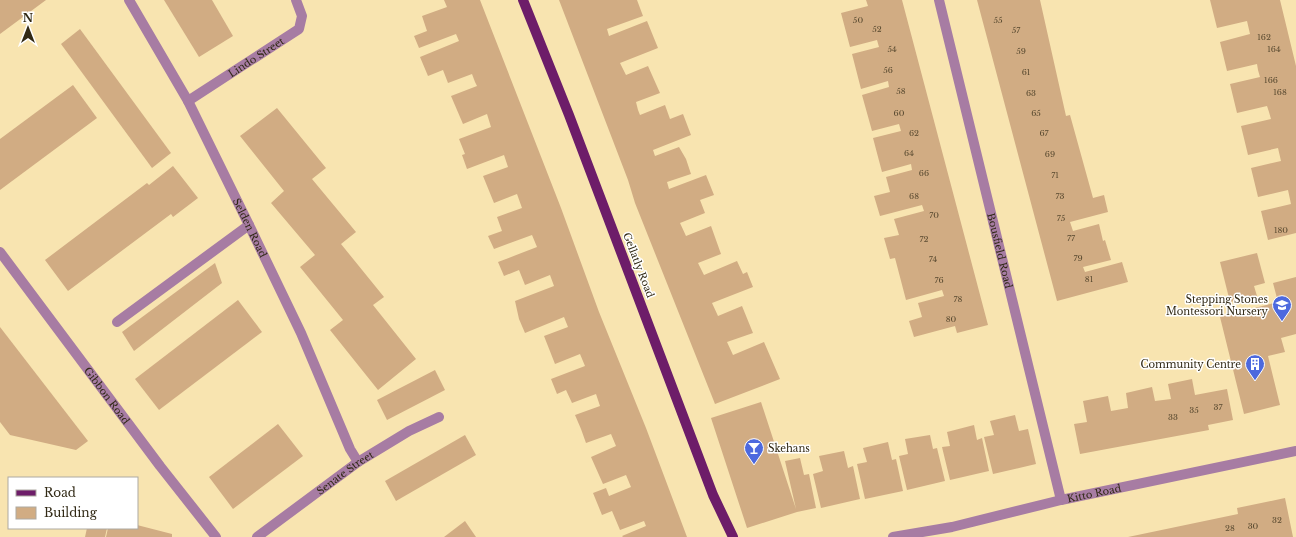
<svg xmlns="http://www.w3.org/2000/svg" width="1296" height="537" font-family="'Libre Baskerville',serif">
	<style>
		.building { fill: #d1ac83 }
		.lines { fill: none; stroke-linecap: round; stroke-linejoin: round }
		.minor { stroke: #a77ca3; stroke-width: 10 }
		.major { stroke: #6d1d69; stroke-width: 10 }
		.labels { text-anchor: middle; stroke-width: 3; stroke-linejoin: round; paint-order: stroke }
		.number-label { font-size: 8px; fill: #594a30 }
		.street-label { font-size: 10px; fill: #312915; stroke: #fff }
		.poi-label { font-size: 10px; fill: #312915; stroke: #fff; text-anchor: end }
	</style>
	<rect width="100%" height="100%" fill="#f8e4b0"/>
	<g class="building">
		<path d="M 0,0 L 46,0 L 0,34 Z"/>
		<path d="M 164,0 L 212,0 L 233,36 L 199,57 Z"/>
		<path d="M 444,0 L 480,0 L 561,208 L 599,312 L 646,428 L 687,537 L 623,537 L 622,536 L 646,526 L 644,521 L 620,530 L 612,511 L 602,515 L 593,493 L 606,488 L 609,496 L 631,487 L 626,475 L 603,484 L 591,457 L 616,446 L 611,434 L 586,443 L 581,429 L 575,415 L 600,406 L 596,394 L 572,403 L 566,390 L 557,394 L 551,379 L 585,366 L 580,354 L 555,364 L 544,336 L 568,327 L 564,317 L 525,333 L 519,319 L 515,301 L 554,286 L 550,275 L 525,285 L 519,270 L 504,276 L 498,262 L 537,247 L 532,235 L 494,249 L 488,236 L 502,231 L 497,217 L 522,208 L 517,194 L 494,203 L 483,176 L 508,167 L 504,155 L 467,169 L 462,155 L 465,154 L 459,139 L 491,127 L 487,114 L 463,124 L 451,96 L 477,86 L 475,82 L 472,74 L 448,83 L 443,70 L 428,76 L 420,57 L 459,41 L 456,34 L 419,48 L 414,36 L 427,31 L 422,16 L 447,7 Z"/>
		<path d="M 559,0 L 637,0 L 643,16 L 607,29 L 609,36 L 647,21 L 658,48 L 620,63 L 626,75 L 648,66 L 660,93 L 636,102 L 638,110 L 640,115 L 665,105 L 670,119 L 683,114 L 691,135 L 653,150 L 655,156 L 679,147 L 686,159 L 691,174 L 667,182 L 669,189 L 706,175 L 714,195 L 700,200 L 705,213 L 680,223 L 686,236 L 711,226 L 721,254 L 698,263 L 704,275 L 737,261 L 743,274 L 747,272 L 753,287 L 712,303 L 718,316 L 742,306 L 753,333 L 727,342 L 733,355 L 764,342 L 780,379 L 715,404 L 635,203 L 628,180 Z"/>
		<path d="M 866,0 L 902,0 L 988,325 L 957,333 L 955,326 L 914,337 L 909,321 L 922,317 L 918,303 L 944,296 L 942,290 L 906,300 L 895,258 L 890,259 L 884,238 L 899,235 L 894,219 L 924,211 L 922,205 L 880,216 L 874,196 L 890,192 L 886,177 L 912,170 L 911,164 L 882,172 L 873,138 L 901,131 L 899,124 L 872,131 L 862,95 L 889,87 L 888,81 L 861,89 L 852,54 L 879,47 L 877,40 L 850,47 L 841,13 L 868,6 Z"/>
		<path d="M 977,0 L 1040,0 L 1066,116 L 1070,115 L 1093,198 L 1104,195 L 1108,212 L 1070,222 L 1073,231 L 1099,224 L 1103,241 L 1105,240 L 1111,260 L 1083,267 L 1085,272 L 1122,262 L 1128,282 L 1057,301 Z"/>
		<path d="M 1210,0 L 1280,0 L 1296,66 L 1296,233 L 1268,240 L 1261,211 L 1291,204 L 1288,190 L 1258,197 L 1251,168 L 1281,161 L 1278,148 L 1248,155 L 1241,126 L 1271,119 L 1269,112 L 1267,106 L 1237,113 L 1230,84 L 1260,77 L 1258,70 L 1257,64 L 1227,71 L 1220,42 L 1250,34 L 1247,21 L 1217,28 Z"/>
		<path d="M 80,29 L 171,153 L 152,168 L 61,44 Z"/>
		<path d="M 73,85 L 97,118 L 0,190 L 0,139 Z"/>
		<path d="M 277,108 L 326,168 L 312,179 L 356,232 L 341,244 L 384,297 L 373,305 L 416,359 L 378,390 L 330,330 L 343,320 L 300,267 L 315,255 L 271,203 L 284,191 L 240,136 Z"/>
		<path d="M 173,166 L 198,198 L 173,217 L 171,214 L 68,291 L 45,260 L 147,183 L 149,185 Z"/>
		<path d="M 1257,253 L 1265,283 L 1254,286 L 1257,296 L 1230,302 L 1220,262 Z"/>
		<path d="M 215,263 L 222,283 L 134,351 L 122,332 Z"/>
		<path d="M 1296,277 L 1296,334 L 1281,338 L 1285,352 L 1268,356 L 1280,405 L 1244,414 L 1220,317 L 1278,302 L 1273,283 Z"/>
		<path d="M 238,300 L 262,332 L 159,410 L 135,379 Z"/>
		<path d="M 0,327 L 88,441 L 76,450 L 10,435 L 0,422 Z"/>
		<path d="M 435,370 L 445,390 L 387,420 L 377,400 Z"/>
		<path d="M 1192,379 L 1195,395 L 1227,389 L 1233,420 L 1208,425 L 1209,430 L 1080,454 L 1074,424 L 1087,422 L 1083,401 L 1108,396 L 1111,411 L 1128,408 L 1126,393 L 1152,387 L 1155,401 L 1171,399 L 1168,384 Z"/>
		<path d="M 761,402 L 796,509 L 785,461 L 800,458 L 804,475 L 809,474 L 816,508 L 797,512 L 747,528 L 711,418 Z"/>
		<path d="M 1015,415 L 1019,431 L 1028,429 L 1036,464 L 993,474 L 984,437 L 994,435 L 990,421 Z"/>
		<path d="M 278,424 L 303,456 L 233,509 L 209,477 Z"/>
		<path d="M 974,425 L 977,440 L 982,438 L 989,471 L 950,480 L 942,447 L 950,446 L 947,432 Z"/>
		<path d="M 465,435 L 476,455 L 396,501 L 385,481 Z"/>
		<path d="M 930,435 L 933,449 L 937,448 L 945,481 L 907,490 L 899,456 L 908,454 L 905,439 Z"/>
		<path d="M 888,442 L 892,460 L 896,459 L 903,491 L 865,499 L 857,464 L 867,462 L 863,448 Z"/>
		<path d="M 844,451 L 848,468 L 853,466 L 860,499 L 821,508 L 813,474 L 823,471 L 819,456 Z"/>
		<path d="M 1285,498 L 1293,537 L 1128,537 L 1238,514 L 1237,508 Z"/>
		<path d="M 465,521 L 476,537 L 444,537 Z"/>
		<path d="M 137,525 L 172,534 L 172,537 L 106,537 L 108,528 L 137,528 Z"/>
		<path d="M 87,528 L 107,528 L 105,537 L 85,537 Z"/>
	</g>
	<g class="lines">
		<g class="minor">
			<path id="s1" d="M 129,0 L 188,101 L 249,225 L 301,333 L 350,449 L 358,462"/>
			<path id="s2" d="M 939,0 L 1061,500"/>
			<path id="s3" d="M 188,101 L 299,29 L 302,16 L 296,0"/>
			<path id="s4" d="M 0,252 L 160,466 L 216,537"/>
			<path d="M 117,322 L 249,225"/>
			<path id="s5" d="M 257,537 L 358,462 L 409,431 L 439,417"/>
			<path id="s6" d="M 893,537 L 952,527 L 1061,500 L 1296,451"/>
		</g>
		<path class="major" d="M 523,0 L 569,115 L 713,495 L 733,537"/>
	</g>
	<defs>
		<symbol id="school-pin" viewBox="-11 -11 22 30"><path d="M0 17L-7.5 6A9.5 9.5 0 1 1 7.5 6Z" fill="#4d69de" stroke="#fff"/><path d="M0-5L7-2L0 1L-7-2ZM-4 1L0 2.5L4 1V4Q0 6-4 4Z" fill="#fff"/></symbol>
		<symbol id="building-pin" viewBox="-11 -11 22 30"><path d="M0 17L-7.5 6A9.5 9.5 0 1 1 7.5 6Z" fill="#4d69de" stroke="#fff"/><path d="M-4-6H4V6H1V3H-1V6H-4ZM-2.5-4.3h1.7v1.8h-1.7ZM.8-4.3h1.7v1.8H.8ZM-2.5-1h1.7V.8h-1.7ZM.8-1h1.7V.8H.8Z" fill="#fff"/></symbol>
		<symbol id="bar-pin" viewBox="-11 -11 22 30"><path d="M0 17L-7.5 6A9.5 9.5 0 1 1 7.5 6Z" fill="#4d69de" stroke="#fff"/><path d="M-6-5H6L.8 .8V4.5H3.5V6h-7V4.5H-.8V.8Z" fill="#fff"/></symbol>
	</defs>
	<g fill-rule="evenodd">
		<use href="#school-pin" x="1271" y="294" width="22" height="30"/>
		<use href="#building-pin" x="1244" y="353" width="22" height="30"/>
		<use href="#bar-pin" x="743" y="437" width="22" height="30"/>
	</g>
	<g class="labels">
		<g class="number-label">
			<text x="858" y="23">50</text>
			<text x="998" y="23">55</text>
			<text x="877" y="32">52</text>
			<text x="1016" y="33">57</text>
			<text x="1264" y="40">162</text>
			<text x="892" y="52">54</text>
			<text x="1274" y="52">164</text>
			<text x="1021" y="54">59</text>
			<text x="888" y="73">56</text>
			<text x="1026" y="75">61</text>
			<text x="1271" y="83">166</text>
			<text x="901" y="94">58</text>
			<text x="1280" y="95">168</text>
			<text x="1031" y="96">63</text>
			<text x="899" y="116">60</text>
			<text x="1036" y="116">65</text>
			<text x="914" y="136">62</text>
			<text x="1044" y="136">67</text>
			<text x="909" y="156">64</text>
			<text x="1050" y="157">69</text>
			<text x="924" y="176">66</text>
			<text x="1055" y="178">71</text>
			<text x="914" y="199">68</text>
			<text x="1060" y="199">73</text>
			<text x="934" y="218">70</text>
			<text x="1061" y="221">75</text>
			<text x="1281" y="233">180</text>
			<text x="1071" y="241">77</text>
			<text x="924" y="242">72</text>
			<text x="1078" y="261">79</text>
			<text x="933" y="262">74</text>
			<text x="1089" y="282">81</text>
			<text x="939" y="283">76</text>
			<text x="958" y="302">78</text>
			<text x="951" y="322">80</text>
			<text x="1218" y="410">37</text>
			<text x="1194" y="413">35</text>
			<text x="1173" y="420">33</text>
			<text x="1277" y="523">32</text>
			<text x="1253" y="529">30</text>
			<text x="1230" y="531">28</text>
		</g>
		<g class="street-label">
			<text dy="4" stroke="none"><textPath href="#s3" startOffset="81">Lindo Street</textPath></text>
			<text dy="4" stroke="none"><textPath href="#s1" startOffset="258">Selden Road</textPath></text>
			<text dy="4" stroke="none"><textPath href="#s2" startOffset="258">Bousfield Road</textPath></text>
			<text transform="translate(639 265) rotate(69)" y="4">Gellatly Road</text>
			<text dy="4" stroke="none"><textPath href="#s4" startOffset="179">Gibbon Road</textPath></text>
			<text dy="4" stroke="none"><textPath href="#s5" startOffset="109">Senate Street</textPath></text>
			<text dy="4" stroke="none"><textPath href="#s6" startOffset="206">Kitto Road</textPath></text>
		</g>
		<g class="poi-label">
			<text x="1268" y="303">Stepping Stones<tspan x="1268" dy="12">Montessori Nursery</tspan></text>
			<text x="1241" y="368">Community Centre</text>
			<text x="768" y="452" text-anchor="start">Skehans</text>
		</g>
	</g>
	<rect x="8" y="477" width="130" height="52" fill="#ffffff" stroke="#ada9a1"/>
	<rect x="16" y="490" width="20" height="6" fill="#6d1d69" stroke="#ada9a1"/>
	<text x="44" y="497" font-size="12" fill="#312915">Road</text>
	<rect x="16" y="507" width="20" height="12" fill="#d1ac83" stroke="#ada9a1"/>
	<text x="44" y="517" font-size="12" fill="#312915">Building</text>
	<g transform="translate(28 28)" stroke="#ffffff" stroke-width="3" paint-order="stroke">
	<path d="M0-3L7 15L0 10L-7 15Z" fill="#312915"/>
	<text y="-6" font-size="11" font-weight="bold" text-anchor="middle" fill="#312915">N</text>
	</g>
</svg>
